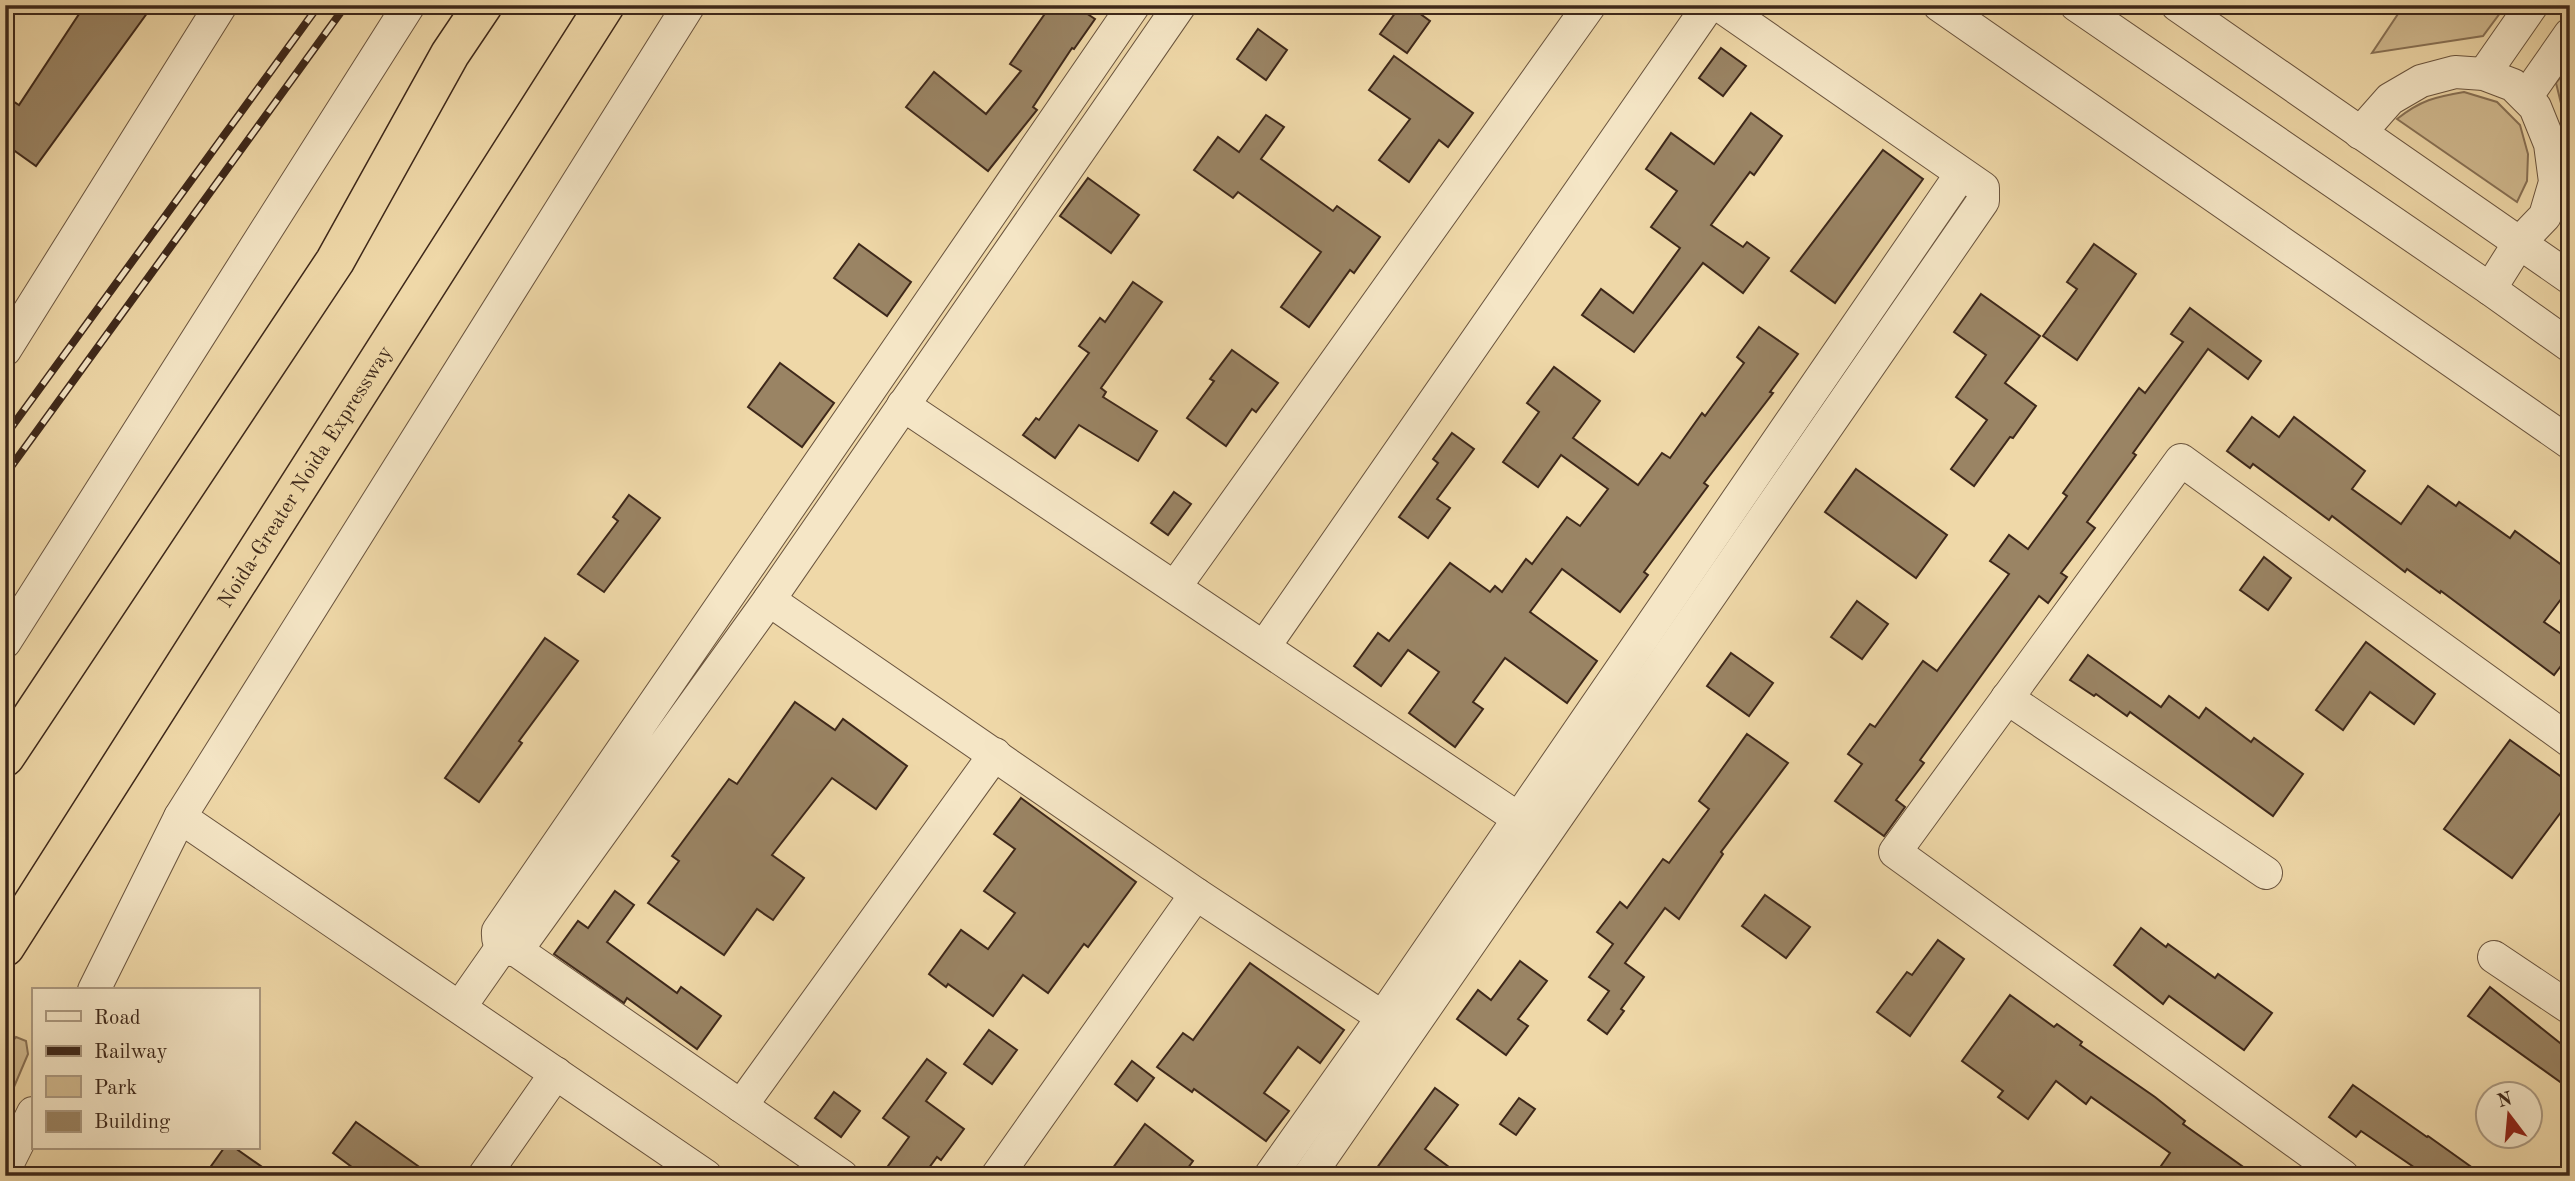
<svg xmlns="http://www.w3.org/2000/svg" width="2575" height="1181" font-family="'Old Standard TT',serif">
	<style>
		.green { fill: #d1ba90; stroke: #887155; stroke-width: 2 }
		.building { fill: #9a8464; stroke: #3e281a; stroke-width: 2 }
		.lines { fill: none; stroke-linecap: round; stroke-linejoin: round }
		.minor-casing { stroke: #6a543e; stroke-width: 34 }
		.highway-casing { stroke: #3e281a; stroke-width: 41 }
		.minor { stroke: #f5e6c6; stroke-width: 32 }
		.highway { stroke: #efd8a8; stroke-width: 38 }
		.rail-casing { stroke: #3e281a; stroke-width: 8 }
		.rail { stroke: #f5e6c6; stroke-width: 5; stroke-dasharray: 16; stroke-linecap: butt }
		.labels { text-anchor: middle; stroke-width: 7; stroke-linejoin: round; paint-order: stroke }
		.street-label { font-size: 21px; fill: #3e281a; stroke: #f5e6c6 }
	</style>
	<rect width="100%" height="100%" fill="#efd8a8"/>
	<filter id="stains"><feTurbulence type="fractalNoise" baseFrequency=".00286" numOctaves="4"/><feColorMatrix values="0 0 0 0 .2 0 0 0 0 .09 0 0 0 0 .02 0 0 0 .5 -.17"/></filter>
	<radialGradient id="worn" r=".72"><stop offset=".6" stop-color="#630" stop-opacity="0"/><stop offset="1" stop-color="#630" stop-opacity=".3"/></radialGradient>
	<g class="green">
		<path d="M 2404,5 L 2506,5 L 2483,36 L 2372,53 Z"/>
		<path d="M 2570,65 L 2570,140 L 2556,83 Z"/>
		<path d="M 2464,92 L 2497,102 L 2520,125 L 2528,154 L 2527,181 L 2517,202 L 2397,119 C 2421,100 2435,97 2464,92 Z"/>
		<path d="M 16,1037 L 26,1041 L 28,1054 L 5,1108 L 5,1050 Z"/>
	</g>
	<g class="building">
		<path d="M 85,5 L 153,5 L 36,166 L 5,144 L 5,96 L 19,105 Z"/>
		<path d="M 1051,5 L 1074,5 L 1095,19 L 1074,49 L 1072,48 L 1033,107 L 1037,110 L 988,171 L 906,107 L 934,72 L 986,114 L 1021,71 L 1010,64 Z"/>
		<path d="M 1401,5 L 1408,5 L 1430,21 L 1407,53 L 1380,34 Z"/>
		<path d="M 1258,29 L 1287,50 L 1266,80 L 1237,59 Z"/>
		<path d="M 1721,48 L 1746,66 L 1723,96 L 1699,78 Z"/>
		<path d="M 1394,56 L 1473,113 L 1448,147 L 1439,140 L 1409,182 L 1379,160 L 1410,119 L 1369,90 Z"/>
		<path d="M 1751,113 L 1782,136 L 1754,175 L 1750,172 L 1711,225 L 1743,247 L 1747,242 L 1769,258 L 1743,293 L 1703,263 L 1634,352 L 1582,315 L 1601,289 L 1633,313 L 1680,248 L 1651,227 L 1677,191 L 1646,169 L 1671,133 L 1714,164 Z"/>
		<path d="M 1266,115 L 1284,127 L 1261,159 L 1333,211 L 1337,206 L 1380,237 L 1354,273 L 1350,270 L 1309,327 L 1281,307 L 1321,252 L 1238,192 L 1233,198 L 1194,170 L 1218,137 L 1239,152 Z"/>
		<path d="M 1883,150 L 1923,179 L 1835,303 L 1791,271 Z"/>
		<path d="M 1088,178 L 1139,215 L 1111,253 L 1060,216 Z"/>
		<path d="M 859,244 L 911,282 L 887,316 L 834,278 Z"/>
		<path d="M 2094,244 L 2136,274 L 2077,360 L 2043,336 L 2077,289 L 2067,282 Z"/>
		<path d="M 1133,282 L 1162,302 L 1101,388 L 1106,392 L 1103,397 L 1157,431 L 1138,461 L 1079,425 L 1055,458 L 1023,435 L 1036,418 L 1039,420 L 1089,353 L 1079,346 L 1100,318 L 1105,322 Z"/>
		<path d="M 1981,294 L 2040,336 L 2005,383 L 2036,406 L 2013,438 L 2010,437 L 1974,486 L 1951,469 L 1987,420 L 1956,397 L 1986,355 L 1954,332 Z"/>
		<path d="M 2190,308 L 2261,361 L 2248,379 L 2208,349 L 2133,453 L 2136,455 L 2087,522 L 2095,528 L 2061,573 L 2067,577 L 2048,603 L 2039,596 L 1920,760 L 1924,763 L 1896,800 L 1905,807 L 1884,836 L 1835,801 L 1862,764 L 1848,754 L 1870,724 L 1875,727 L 1923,661 L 1937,671 L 2009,574 L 1990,561 L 2009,535 L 2028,549 L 2067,496 L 2063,493 L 2139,388 L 2145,393 L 2183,342 L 2171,334 Z"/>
		<path d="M 1759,327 L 1798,354 L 1770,392 L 1773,393 L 1704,483 L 1708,486 L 1644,572 L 1648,575 L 1620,612 L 1562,569 L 1530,612 L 1597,661 L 1567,703 L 1505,658 L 1473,702 L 1483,709 L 1455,747 L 1409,713 L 1439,672 L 1408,650 L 1381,686 L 1354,666 L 1378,633 L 1389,641 L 1450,563 L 1490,592 L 1495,586 L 1502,592 L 1526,559 L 1532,564 L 1567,517 L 1580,526 L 1608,489 L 1561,455 L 1538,487 L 1503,462 L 1539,412 L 1527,403 L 1554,367 L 1600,401 L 1573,438 L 1638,485 L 1662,453 L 1670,458 L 1702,413 L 1705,416 L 1744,363 L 1737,357 Z"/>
		<path d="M 1232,350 L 1278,383 L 1256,412 L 1252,409 L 1226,446 L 1187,418 L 1214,381 L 1210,379 Z"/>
		<path d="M 780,363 L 834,403 L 802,447 L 748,407 Z"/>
		<path d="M 2252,417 L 2279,437 L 2294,417 L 2365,471 L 2352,489 L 2401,524 L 2428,486 L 2456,506 L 2459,502 L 2510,538 L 2515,531 L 2570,571 L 2570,587 L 2544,622 L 2570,640 L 2570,654 L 2554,675 L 2441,591 L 2440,593 L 2407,569 L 2405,572 L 2332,516 L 2329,520 L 2253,464 L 2250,468 L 2227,451 Z"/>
		<path d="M 1452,433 L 1474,449 L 1437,499 L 1450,508 L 1428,538 L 1399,517 L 1438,463 L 1433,459 Z"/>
		<path d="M 1856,469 L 1947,535 L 1916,578 L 1825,512 Z"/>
		<path d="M 1174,492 L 1191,504 L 1168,535 L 1151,523 Z"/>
		<path d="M 629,495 L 660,518 L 604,592 L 578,574 L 618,521 L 613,517 Z"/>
		<path d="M 2264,557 L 2291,578 L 2268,610 L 2240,590 Z"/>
		<path d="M 1857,601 L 1888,624 L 1862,659 L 1831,637 Z"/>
		<path d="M 545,638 L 578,661 L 519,741 L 522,743 L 479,802 L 445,778 Z"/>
		<path d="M 2366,642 L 2435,694 L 2414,724 L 2370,692 L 2343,730 L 2316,710 Z"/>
		<path d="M 1731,653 L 1773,683 L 1749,716 L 1707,686 Z"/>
		<path d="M 2088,655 L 2161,707 L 2169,696 L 2199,718 L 2206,708 L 2251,742 L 2254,738 L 2303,774 L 2273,816 L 2130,712 L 2127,716 L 2096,694 L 2094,696 L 2070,680 Z"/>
		<path d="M 795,702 L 835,730 L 843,719 L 907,766 L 876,809 L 832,778 L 772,855 L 804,878 L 773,920 L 757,909 L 724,955 L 648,903 L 679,861 L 672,856 L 729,779 L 737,784 Z"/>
		<path d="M 1747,734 L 1788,763 L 1721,852 L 1723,854 L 1679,919 L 1665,908 L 1625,963 L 1644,977 L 1621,1009 L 1624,1011 L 1607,1034 L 1588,1020 L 1609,991 L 1589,977 L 1613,944 L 1597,932 L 1620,902 L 1627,908 L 1663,859 L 1669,863 L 1709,809 L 1699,801 Z"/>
		<path d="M 2510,740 L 2570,783 L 2570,800 L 2512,878 L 2444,829 Z"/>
		<path d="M 1021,798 L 1136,882 L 1088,947 L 1084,944 L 1048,993 L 1023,975 L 993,1016 L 948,984 L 946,987 L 929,974 L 961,930 L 988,949 L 1015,913 L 984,891 L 1015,849 L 994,834 Z"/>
		<path d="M 615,891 L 634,905 L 607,942 L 677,993 L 681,987 L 721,1016 L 697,1049 L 627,998 L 624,1003 L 554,954 L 578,921 L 588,928 Z"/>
		<path d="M 1765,895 L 1810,927 L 1786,958 L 1742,926 Z"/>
		<path d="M 2141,928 L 2166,947 L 2168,944 L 2215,978 L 2218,974 L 2272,1013 L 2244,1050 L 2169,996 L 2163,1004 L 2114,965 Z"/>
		<path d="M 1938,940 L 1964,959 L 1910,1036 L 1877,1012 L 1907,972 L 1912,975 Z"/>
		<path d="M 1520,961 L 1547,981 L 1518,1019 L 1528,1026 L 1506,1055 L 1457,1019 L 1478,990 L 1491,1000 Z"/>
		<path d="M 1250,963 L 1344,1030 L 1320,1063 L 1298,1047 L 1264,1093 L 1289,1111 L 1266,1141 L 1194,1089 L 1192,1092 L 1157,1067 L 1183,1033 L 1193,1040 Z"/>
		<path d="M 2490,987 L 2570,1051 L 2570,1089 L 2468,1016 Z"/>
		<path d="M 2010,995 L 2054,1027 L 2057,1024 L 2082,1042 L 2080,1045 L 2155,1097 L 2185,1121 L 2183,1124 L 2256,1176 L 2154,1176 L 2170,1153 L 2091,1097 L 2086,1104 L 2056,1081 L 2028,1119 L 1998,1097 L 2003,1091 L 1962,1061 Z"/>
		<path d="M 989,1030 L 1017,1050 L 992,1084 L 964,1064 Z"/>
		<path d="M 927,1059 L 946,1073 L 926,1101 L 964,1129 L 941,1160 L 937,1157 L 923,1176 L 902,1176 L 888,1166 L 909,1137 L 883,1118 Z"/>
		<path d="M 1132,1061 L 1154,1078 L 1137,1101 L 1115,1084 Z"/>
		<path d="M 2353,1085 L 2427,1137 L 2428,1136 L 2484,1176 L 2427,1176 L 2361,1131 L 2356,1137 L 2329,1117 Z"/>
		<path d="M 1435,1088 L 1458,1105 L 1425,1149 L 1461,1176 L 1371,1176 Z"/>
		<path d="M 834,1092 L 860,1111 L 841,1137 L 815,1118 Z"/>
		<path d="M 1519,1098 L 1535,1109 L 1516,1135 L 1500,1124 Z"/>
		<path d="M 356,1122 L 432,1176 L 364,1176 L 333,1153 Z"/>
		<path d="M 1145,1124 L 1193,1161 L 1182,1176 L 1107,1176 Z"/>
		<path d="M 224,1148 L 235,1148 L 275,1176 L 204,1176 Z"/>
	</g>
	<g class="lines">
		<defs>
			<g id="minor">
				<path d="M 1134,5 L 498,931 C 497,945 502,951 516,950 L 522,943 L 769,600 L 1180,5"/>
				<path d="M 1939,5 L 2570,443"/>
				<path d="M 2076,5 L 2490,289 L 2570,346"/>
				<path d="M 2177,5 L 2570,278"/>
				<path d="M 2484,74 L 2532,5"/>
				<path d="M 2526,97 L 2570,34"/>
				<path d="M 2360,133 L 2390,99 L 2421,81 L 2455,72 L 2484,74 L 2513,85 L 2535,107 L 2550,144 L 2555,182 L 2545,216 L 2519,243 L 2490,289"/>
				<path d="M 5,350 L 221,5"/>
				<path d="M 903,405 L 1534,829"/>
				<path d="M 1175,587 L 1590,5"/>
				<path d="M 769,600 L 1196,894 L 1399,1028"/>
				<path d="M 5,642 L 409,5"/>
				<path d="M 1264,647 L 1709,5"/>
				<path d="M 2007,698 L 2266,873"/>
				<path d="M 180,817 L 706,1176"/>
				<path d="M 516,950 L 842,1176"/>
				<path d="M 2494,957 L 2570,1008"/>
				<path d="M 94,990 L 180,817 L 689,5"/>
				<path d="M 460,1007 L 502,947"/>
				<path d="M 741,1106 L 995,754"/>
				<path d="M 5,1169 L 33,1113"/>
				<path d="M 484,1176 L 556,1073"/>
				<path d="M 997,1176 L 1196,894"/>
				<path d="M 1270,1176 L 1382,1018 L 1961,174"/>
				<path d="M 1309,1176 L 1983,201 L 1983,188 L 1719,5"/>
				<path d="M 2343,1176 L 1895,852 L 2181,460 L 2570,741"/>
			</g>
			<g id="highway">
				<path d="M 5,757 L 335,261 L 450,54 L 483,5"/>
				<path id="s1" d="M 5,947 L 605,5"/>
			</g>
		</defs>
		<use href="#minor" class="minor-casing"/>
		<use href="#highway" class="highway-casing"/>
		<use href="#minor" class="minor"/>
		<use href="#highway" class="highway"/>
		<defs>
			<g id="rail">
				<path d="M 5,436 L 319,5"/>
				<path d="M 5,475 L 346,5"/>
			</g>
		</defs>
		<use href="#rail" class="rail-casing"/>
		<use href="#rail" class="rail"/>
	</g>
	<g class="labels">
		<g class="street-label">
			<text dy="7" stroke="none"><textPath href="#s1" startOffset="558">Noida-Greater Noida Expressway</textPath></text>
		</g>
	</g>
	<rect width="2575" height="1181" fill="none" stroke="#efd8a8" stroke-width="28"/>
	<rect x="7" y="7" width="2561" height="1167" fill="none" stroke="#3e281a" stroke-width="3.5"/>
	<rect x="14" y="14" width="2547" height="1153" fill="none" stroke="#3e281a" stroke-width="2"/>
	<rect x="32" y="988" width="228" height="161" fill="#f5e6c6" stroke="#ac9a81" stroke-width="2"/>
	<rect x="46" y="1011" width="35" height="10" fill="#f5e6c6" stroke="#ac9a81" stroke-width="2"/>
	<text x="94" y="1024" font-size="21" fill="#3e281a">Road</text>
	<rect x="46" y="1046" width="35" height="10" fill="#3e281a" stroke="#ac9a81" stroke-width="2"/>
	<text x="94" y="1058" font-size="21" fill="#3e281a">Railway</text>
	<rect x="46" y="1076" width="35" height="21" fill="#d1ba90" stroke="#ac9a81" stroke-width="2"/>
	<text x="94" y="1094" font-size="21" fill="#3e281a">Park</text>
	<rect x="46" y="1111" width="35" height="21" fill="#9a8464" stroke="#ac9a81" stroke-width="2"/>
	<text x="94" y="1128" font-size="21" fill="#3e281a">Building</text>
	<g transform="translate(2509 1115) rotate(344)"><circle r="33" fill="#f5e6c6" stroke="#ac9a81" stroke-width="2"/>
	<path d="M0-5L12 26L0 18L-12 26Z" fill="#8f2418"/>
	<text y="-10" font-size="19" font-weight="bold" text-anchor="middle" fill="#3e281a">N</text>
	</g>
	<rect width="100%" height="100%" filter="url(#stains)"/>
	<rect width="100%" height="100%" fill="url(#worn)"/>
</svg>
